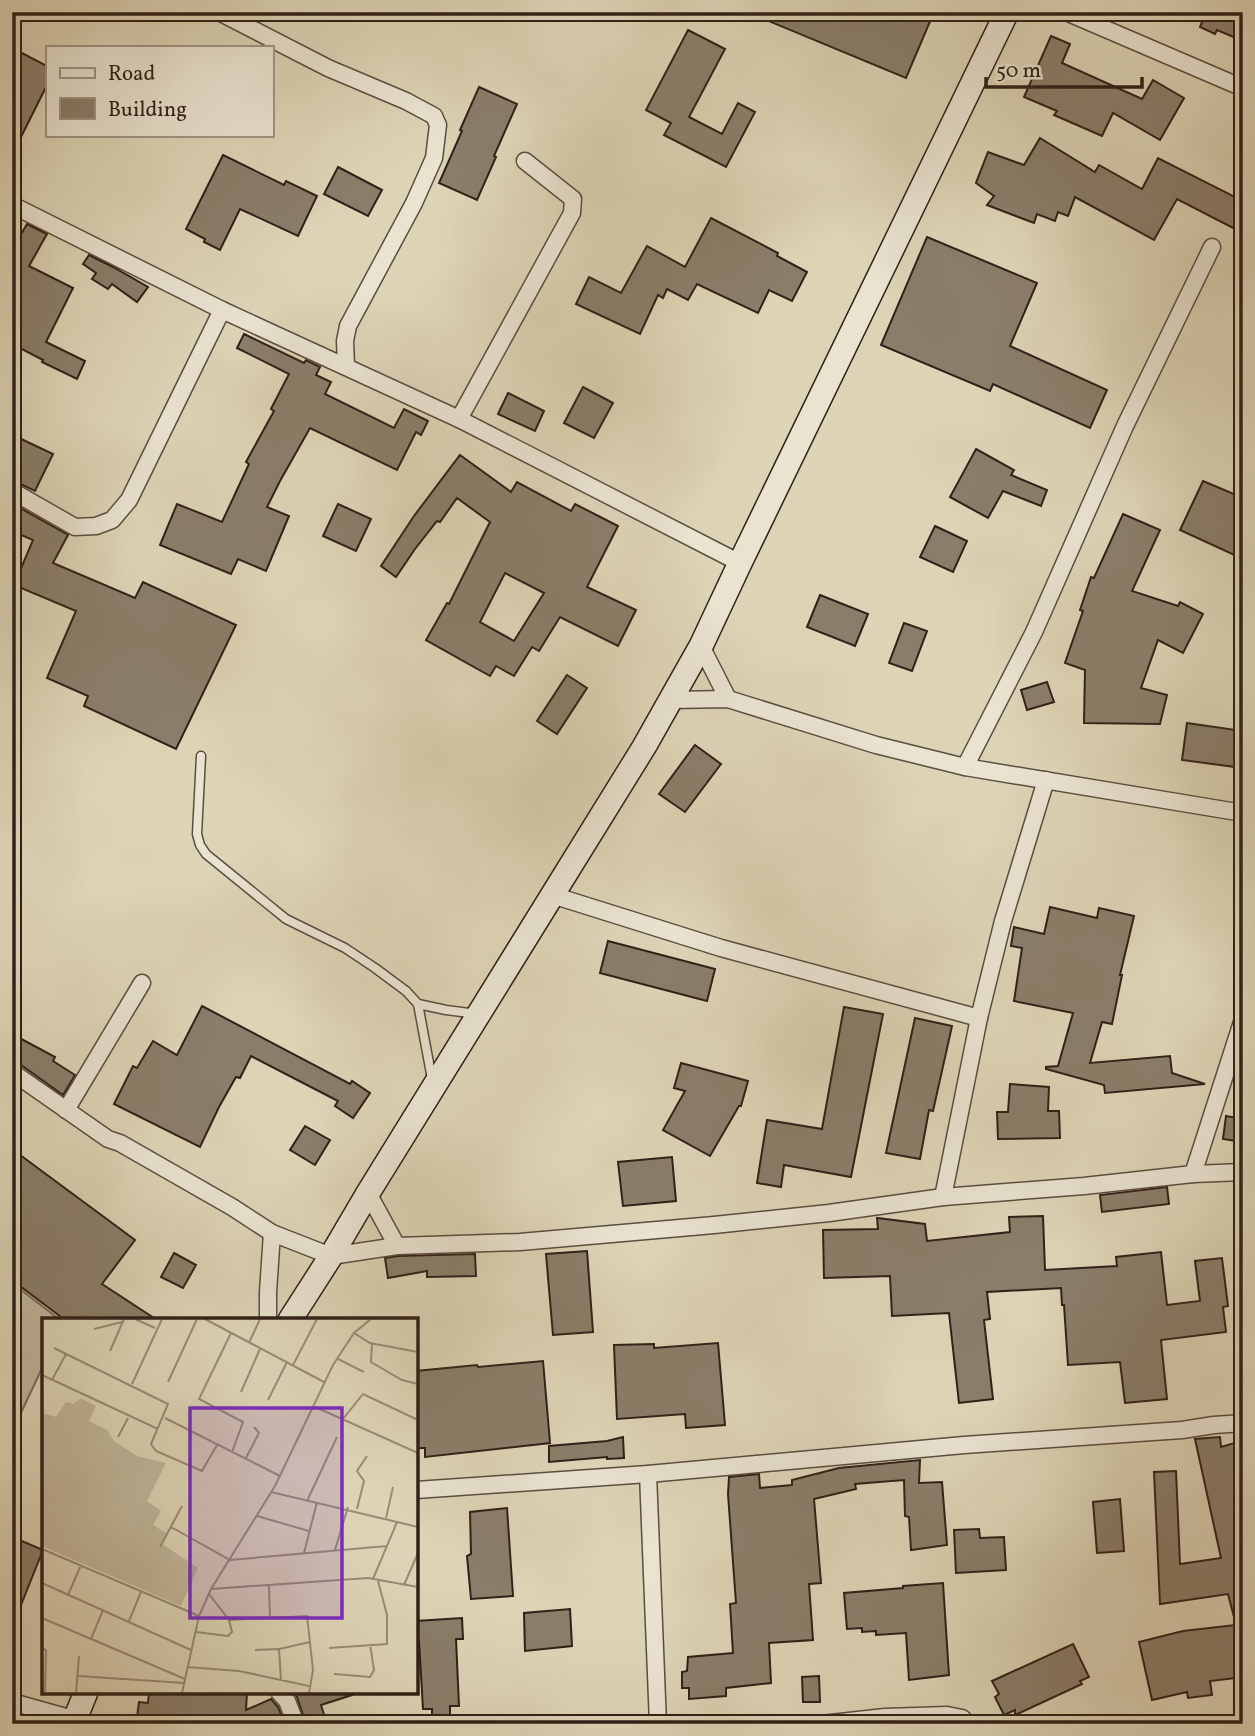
<svg xmlns="http://www.w3.org/2000/svg" width="1255" height="1736" font-family="Vollkorn,serif">
	<style>
		.green { fill: #c0b59b; stroke: #786a5a; stroke-width: 2 }
		.building { fill: #8a7e6a; stroke: #302018; stroke-width: 2; fill-rule: evenodd }
		.lines { fill: none; stroke-linecap: round; stroke-linejoin: round }
		.lane-casing { stroke: #5b4d40; stroke-width: 11 }
		.street-casing { stroke: #5b4d40; stroke-width: 19 }
		.secondary-casing { stroke: #302018; stroke-width: 26 }
		.lane { stroke: #e9e3d0; stroke-width: 8 }
		.street { stroke: #e9e3d0; stroke-width: 16 }
		.secondary { stroke: #e9e3d0; stroke-width: 23 }
		.inset-road { fill: none; stroke: #988c77; stroke-width: 2 }
		.view { fill: #7b2cbf; fill-opacity: 0.15; stroke: #7b2cbf; stroke-width: 3.5 }
		.inset-edge { fill: none; stroke: #302018; stroke-width: 3.5 }
	</style>
	<rect width="100%" height="100%" fill="#ddd4b6"/>
	<filter id="stains"><feTurbulence type="fractalNoise" baseFrequency=".00286" numOctaves="4"/><feColorMatrix values="0 0 0 0 .2 0 0 0 0 .09 0 0 0 0 .02 0 0 0 .5 -.17"/></filter>
	<radialGradient id="worn" r=".72"><stop offset=".6" stop-color="#630" stop-opacity="0"/><stop offset="1" stop-color="#630" stop-opacity=".3"/></radialGradient>
	<path class="green" d="M 12,1283 L 59,1319 L 44,1320 L 44,1364 L 12,1432 Z"/>
	<g class="building">
		<path d="M 747,12 L 934,12 L 906,78 Z"/>
		<path d="M 1206,12 L 1243,12 L 1243,41 L 1217,30 L 1215,34 L 1200,27 Z"/>
		<path d="M 688,30 L 725,49 L 689,117 L 722,134 L 738,103 L 755,112 L 726,167 L 664,135 L 671,123 L 646,110 Z"/>
		<path d="M 1051,36 L 1070,44 L 1062,63 L 1142,99 L 1153,80 L 1184,98 L 1160,140 L 1113,113 L 1102,136 L 1054,115 L 1057,111 L 1024,97 Z"/>
		<path d="M 18,51 L 47,66 L 47,85 L 12,155 L 12,63 Z"/>
		<path d="M 479,87 L 517,104 L 494,156 L 496,157 L 477,200 L 439,183 L 462,131 L 460,130 Z"/>
		<path d="M 1040,138 L 1095,172 L 1099,165 L 1142,189 L 1158,158 L 1243,201 L 1243,233 L 1177,199 L 1154,240 L 1075,197 L 1068,216 L 1058,212 L 1055,221 L 1037,214 L 1034,223 L 987,205 L 994,196 L 976,183 L 988,152 L 1024,165 Z"/>
		<path d="M 223,155 L 284,185 L 286,181 L 317,196 L 298,236 L 240,209 L 220,250 L 204,242 L 205,239 L 186,229 Z"/>
		<path d="M 338,167 L 382,190 L 368,216 L 324,194 Z"/>
		<path d="M 711,218 L 778,253 L 777,256 L 807,272 L 792,301 L 769,290 L 758,313 L 697,284 L 688,300 L 667,289 L 663,298 L 658,295 L 640,334 L 576,304 L 589,277 L 621,293 L 647,246 L 685,267 Z"/>
		<path d="M 27,224 L 47,234 L 29,266 L 73,288 L 46,342 L 85,361 L 77,379 L 42,362 L 43,360 L 12,344 L 12,238 L 17,241 Z"/>
		<path d="M 927,237 L 1037,283 L 1010,346 L 1107,390 L 1090,428 L 993,384 L 990,391 L 881,345 Z"/>
		<path d="M 89,255 L 113,267 L 148,287 L 137,302 L 112,284 L 108,289 L 92,279 L 96,273 L 83,264 Z"/>
		<path d="M 244,334 L 304,363 L 306,360 L 320,367 L 316,375 L 331,382 L 325,394 L 394,428 L 404,409 L 428,421 L 421,435 L 416,432 L 397,470 L 310,428 L 280,481 L 267,507 L 289,516 L 266,571 L 238,559 L 231,574 L 160,545 L 177,504 L 222,522 L 249,464 L 246,462 L 274,411 L 271,409 L 289,374 L 237,348 Z"/>
		<path d="M 583,387 L 613,403 L 594,438 L 564,423 Z"/>
		<path d="M 508,393 L 544,411 L 535,431 L 498,414 Z"/>
		<path d="M 19,438 L 53,454 L 35,491 L 12,480 L 12,451 Z"/>
		<path d="M 976,449 L 1014,470 L 1011,475 L 1047,490 L 1041,506 L 1003,491 L 988,518 L 950,497 Z"/>
		<path d="M 460,455 L 511,492 L 517,482 L 571,511 L 575,504 L 618,526 L 587,587 L 636,610 L 618,646 L 560,617 L 539,651 L 532,647 L 514,676 L 496,666 L 490,676 L 426,640 L 447,603 L 449,604 L 490,522 L 457,498 L 440,522 L 437,521 L 415,549 L 396,577 L 381,566 L 414,516 ZM 505,573 L 544,593 L 514,641 L 480,622 Z"/>
		<path d="M 1203,481 L 1243,498 L 1243,559 L 1180,530 Z"/>
		<path d="M 338,504 L 371,519 L 356,551 L 323,536 Z"/>
		<path d="M 15,505 L 68,535 L 53,563 L 135,598 L 143,582 L 236,625 L 176,749 L 84,706 L 88,696 L 47,678 L 76,611 L 14,585 L 33,540 L 12,531 L 12,511 Z"/>
		<path d="M 1123,514 L 1160,530 L 1132,591 L 1178,606 L 1180,602 L 1203,614 L 1183,653 L 1158,640 L 1141,688 L 1167,695 L 1160,724 L 1084,723 L 1085,670 L 1065,663 L 1083,611 L 1080,610 L 1091,577 L 1094,578 Z"/>
		<path d="M 935,526 L 967,541 L 953,572 L 920,557 Z"/>
		<path d="M 820,595 L 868,614 L 855,646 L 807,627 Z"/>
		<path d="M 904,623 L 927,631 L 912,671 L 889,663 Z"/>
		<path d="M 567,675 L 587,688 L 557,734 L 537,721 Z"/>
		<path d="M 1047,682 L 1054,702 L 1027,710 L 1021,690 Z"/>
		<path d="M 1187,723 L 1243,731 L 1243,768 L 1182,760 Z"/>
		<path d="M 695,745 L 721,764 L 685,812 L 659,794 Z"/>
		<path d="M 1050,907 L 1097,918 L 1099,908 L 1134,916 L 1120,975 L 1122,975 L 1112,1024 L 1102,1022 L 1090,1063 L 1170,1056 L 1172,1073 L 1205,1084 L 1105,1093 L 1104,1085 L 1046,1069 L 1046,1067 L 1058,1066 L 1073,1013 L 1014,1001 L 1022,948 L 1011,946 L 1014,927 L 1044,934 Z"/>
		<path d="M 608,941 L 715,969 L 707,1001 L 600,973 Z"/>
		<path d="M 202,1006 L 350,1084 L 352,1081 L 370,1093 L 353,1118 L 335,1106 L 338,1101 L 251,1056 L 240,1078 L 236,1077 L 219,1107 L 200,1147 L 114,1104 L 133,1066 L 137,1068 L 153,1041 L 177,1055 Z"/>
		<path d="M 844,1007 L 883,1014 L 851,1177 L 784,1165 L 781,1187 L 757,1183 L 767,1120 L 822,1129 Z"/>
		<path d="M 915,1018 L 952,1026 L 933,1111 L 929,1110 L 920,1159 L 886,1153 Z"/>
		<path d="M 12,1034 L 55,1057 L 53,1061 L 75,1075 L 63,1095 L 18,1063 L 12,1062 Z"/>
		<path d="M 681,1063 L 748,1081 L 741,1106 L 739,1106 L 710,1156 L 663,1130 L 685,1091 L 674,1088 Z"/>
		<path d="M 1010,1084 L 1049,1087 L 1048,1111 L 1059,1111 L 1060,1138 L 998,1139 L 997,1112 L 1008,1112 Z"/>
		<path d="M 1226,1116 L 1243,1119 L 1243,1142 L 1223,1139 Z"/>
		<path d="M 305,1126 L 330,1140 L 315,1165 L 290,1150 Z"/>
		<path d="M 12,1149 L 135,1240 L 102,1284 L 157,1320 L 65,1320 L 12,1280 Z"/>
		<path d="M 672,1157 L 676,1201 L 623,1206 L 618,1162 Z"/>
		<path d="M 1167,1187 L 1169,1204 L 1102,1212 L 1100,1195 Z"/>
		<path d="M 1043,1216 L 1045,1270 L 1117,1266 L 1116,1257 L 1161,1252 L 1167,1305 L 1200,1301 L 1195,1261 L 1222,1258 L 1228,1306 L 1223,1307 L 1226,1332 L 1161,1340 L 1167,1399 L 1125,1403 L 1120,1362 L 1068,1365 L 1064,1305 L 1062,1305 L 1061,1288 L 987,1292 L 990,1319 L 984,1320 L 993,1399 L 959,1403 L 949,1313 L 892,1316 L 890,1276 L 824,1278 L 823,1230 L 878,1229 L 877,1218 L 925,1224 L 927,1241 L 1010,1232 L 1009,1217 Z"/>
		<path d="M 587,1251 L 593,1332 L 553,1335 L 546,1254 Z"/>
		<path d="M 174,1253 L 196,1265 L 183,1288 L 161,1277 Z"/>
		<path d="M 475,1254 L 476,1276 L 427,1277 L 427,1271 L 388,1278 L 385,1258 L 398,1256 Z"/>
		<path d="M 718,1343 L 725,1425 L 686,1428 L 685,1414 L 617,1419 L 614,1345 L 654,1344 L 654,1348 Z"/>
		<path d="M 543,1361 L 550,1443 L 425,1457 L 425,1448 L 416,1448 L 416,1371 L 477,1365 L 478,1367 Z"/>
		<path d="M 623,1437 L 624,1458 L 607,1459 L 607,1457 L 549,1462 L 549,1446 L 607,1441 Z"/>
		<path d="M 1220,1437 L 1221,1447 L 1238,1442 L 1243,1459 L 1243,1677 L 1210,1681 L 1212,1695 L 1188,1698 L 1187,1692 L 1152,1700 L 1139,1642 L 1183,1631 L 1236,1625 L 1228,1594 L 1160,1604 L 1154,1472 L 1176,1471 L 1180,1564 L 1221,1558 L 1195,1439 Z"/>
		<path d="M 920,1460 L 919,1483 L 942,1482 L 947,1545 L 911,1550 L 909,1517 L 905,1516 L 904,1480 L 855,1484 L 856,1489 L 814,1499 L 821,1583 L 809,1584 L 813,1640 L 769,1643 L 771,1683 L 726,1688 L 726,1696 L 689,1699 L 689,1688 L 682,1688 L 682,1672 L 687,1671 L 688,1657 L 733,1653 L 730,1604 L 736,1603 L 728,1494 L 729,1477 L 759,1474 L 760,1488 L 792,1485 L 792,1480 L 839,1468 Z"/>
		<path d="M 1120,1499 L 1124,1551 L 1097,1553 L 1093,1502 Z"/>
		<path d="M 507,1508 L 513,1596 L 471,1599 L 467,1556 L 471,1554 L 470,1512 Z"/>
		<path d="M 979,1529 L 980,1538 L 1004,1537 L 1006,1570 L 956,1573 L 954,1530 Z"/>
		<path d="M 17,1539 L 43,1550 L 13,1625 L 12,1550 Z"/>
		<path d="M 943,1583 L 949,1675 L 909,1680 L 906,1633 L 876,1635 L 876,1631 L 862,1632 L 862,1628 L 847,1629 L 844,1593 L 903,1588 L 903,1586 Z"/>
		<path d="M 570,1609 L 572,1646 L 525,1651 L 524,1613 Z"/>
		<path d="M 462,1618 L 463,1639 L 456,1639 L 459,1706 L 450,1706 L 450,1715 L 432,1716 L 432,1709 L 423,1709 L 419,1641 L 417,1641 L 416,1621 Z"/>
		<path d="M 1073,1644 L 1089,1677 L 1080,1681 L 1082,1684 L 1015,1715 L 1015,1710 L 1004,1715 L 995,1697 L 999,1694 L 992,1681 Z"/>
		<path d="M 819,1676 L 820,1702 L 803,1702 L 802,1677 Z"/>
		<path d="M 149,1692 L 247,1692 L 246,1710 L 271,1699 L 278,1707 L 285,1724 L 265,1724 L 262,1717 L 237,1715 L 236,1724 L 136,1724 L 139,1702 L 148,1703 Z"/>
		<path d="M 293,1692 L 351,1692 L 352,1695 L 321,1705 L 327,1724 L 306,1724 L 297,1697 Z"/>
	</g>
	<g class="lines">
		<defs>
			<g id="lane">
				<path d="M 201,756 L 197,834 L 200,845 L 206,854 L 286,919 L 345,948 L 375,968 L 406,991 L 418,1004 L 432,1079"/>
				<path d="M 418,1004 L 446,1010 L 477,1014"/>
			</g>
			<g id="street">
				<path d="M 219,12 L 328,68 L 406,101 L 434,116 L 438,125 L 434,158 L 414,203 L 348,326 L 345,341 L 346,366"/>
				<path d="M 1066,12 L 1243,88"/>
				<path d="M 12,205 L 222,310 L 459,419 L 740,563"/>
				<path d="M 459,419 L 572,213 L 573,199 L 525,161"/>
				<path d="M 12,491 L 75,527 L 96,526 L 112,520 L 129,500 L 222,310"/>
				<path d="M 701,646 L 728,699"/>
				<path d="M 670,700 L 728,699 L 876,745 L 965,767 L 1243,813"/>
				<path d="M 965,767 L 1034,632 L 1125,426 L 1212,247"/>
				<path d="M 552,895 L 721,948 L 979,1018"/>
				<path d="M 12,1072 L 108,1139 L 120,1143 L 232,1207 L 272,1233 L 331,1256 L 397,1246 L 520,1242 L 714,1225 L 829,1213 L 943,1197 L 1084,1186 L 1193,1174 L 1243,1172"/>
				<path d="M 66,1110 L 142,983"/>
				<path d="M 1193,1174 L 1243,1019"/>
				<path d="M 368,1193 L 397,1246"/>
				<path d="M 943,1197 L 979,1018 L 1003,921 L 1046,780"/>
				<path d="M 268,1320 L 268,1292 L 272,1233"/>
				<path d="M 648,1474 L 658,1724"/>
				<path d="M 416,1490 L 648,1474 L 964,1445 L 1182,1430 L 1214,1425 L 1243,1423"/>
				<path d="M 279,1692 L 287,1701 L 296,1724"/>
				<path d="M 12,1702 L 73,1719"/>
				<path d="M 822,1724 L 885,1717 L 947,1715 L 962,1718 L 968,1724"/>
			</g>
			<g id="secondary">
				<path d="M 290,1320 L 331,1256 L 368,1193 L 644,747 L 701,646 L 740,563 L 1007,12"/>
				<path d="M 73,1724 L 86,1692"/>
			</g>
		</defs>
		<use href="#lane" class="lane-casing"/>
		<use href="#street" class="street-casing"/>
		<use href="#secondary" class="secondary-casing"/>
		<use href="#lane" class="lane"/>
		<use href="#street" class="street"/>
		<use href="#secondary" class="secondary"/>
	</g>
	<g transform="translate(42 1318)">
		<rect width="376" height="376" fill="#ddd4b6"/>
		<path d="M 39,80 L 54,88 L 47,103 L 65,112 L 72,123 L 95,138 L 124,145 L 105,183 L 119,193 L 111,207 L 124,215 L 120,226 L 156,250 L 139,288 L 0,228 L 0,95 L 14,99 L 24,84 L 31,86 Z" fill="#c0b59b"/>
		<path class="inset-road" d="M 93,1 L 113,10M 163,1 L 282,64M 52,11 L 80,4M 189,15 L 157,81 L 201,104 L 190,134M 312,15 L 328,25 L 376,34M 207,25 L 218,1M 330,26 L 329,44 L 360,62 L 376,66M 12,30 L 126,86 L 109,126 L 114,133 L 160,153 L 175,127M 68,33 L 82,1M 296,41 L 322,54M 251,47 L 275,1M 0,57 L 116,111M 10,62 L 24,36M 126,64 L 155,1M 90,66 L 120,1M 199,74 L 218,31M 226,82 L 245,44M 271,88 L 376,135M 123,100 L 238,158M 301,101 L 321,76 L 376,102M 76,119 L 86,100M 204,140 L 217,115 L 212,109M 229,174 L 376,209M 265,183 L 295,119M 315,191 L 322,163 L 315,153 L 325,138M 215,198 L 267,213M 344,200 L 351,169M 129,209 L 188,242 L 345,228M 118,229 L 140,188M 0,231 L 157,298M 293,232 L 306,189M 262,235 L 275,184M 331,261 L 355,204M 0,265 L 149,332M 362,267 L 376,235M 227,268 L 228,300M 169,271 L 326,260 L 376,269M 26,277 L 39,247M 0,300 L 143,361M 187,302 L 265,298 L 271,352 L 267,375M 87,303 L 99,274M 154,314 L 186,318 L 190,314 L 187,302 L 167,276M 49,321 L 61,292M 0,330 L 4,332 L 3,375M 287,330 L 345,326 L 345,297 L 336,263M 213,332 L 237,331M 145,349 L 197,353 L 267,368M 292,356 L 328,359 L 332,352 L 328,326M 36,358 L 142,365M 239,362 L 237,331 L 268,324M 34,375 L 37,338M 140,375 L 157,298 L 169,271 L 233,168 L 291,47 L 312,15 L 329,1"/>
		<path class="view" d="M 148,90 L 300,90 L 300,300 L 148,300 Z"/>
		<rect width="376" height="376" class="inset-edge"/>
	</g>
	<rect width="1255" height="1736" fill="none" stroke="#ddd4b6" stroke-width="42"/>
	<rect x="14" y="14" width="1227" height="1708" fill="none" stroke="#302018" stroke-width="3.5"/>
	<rect x="21" y="21" width="1213" height="1694" fill="none" stroke="#302018" stroke-width="2"/>
	<rect x="46" y="46" width="228" height="91" fill="#e9e3d0" stroke="#9f9586" stroke-width="2"/>
	<rect x="60" y="68" width="35" height="10" fill="#e9e3d0" stroke="#9f9586" stroke-width="2"/>
	<text x="108" y="80" font-size="21" fill="#302018">Road</text>
	<rect x="60" y="98" width="35" height="21" fill="#8a7e6a" stroke="#9f9586" stroke-width="2"/>
	<text x="108" y="116" font-size="21" fill="#302018">Building</text>
	<path d="M986 77v10h156v-10" fill="none" stroke="#302018" stroke-width="3.5"/>
	<text x="996" y="77" font-size="21" fill="#302018" stroke="#e9e3d0" stroke-width="5" paint-order="stroke">50 m</text>
	<rect width="100%" height="100%" filter="url(#stains)"/>
	<rect width="100%" height="100%" fill="url(#worn)"/>
</svg>
